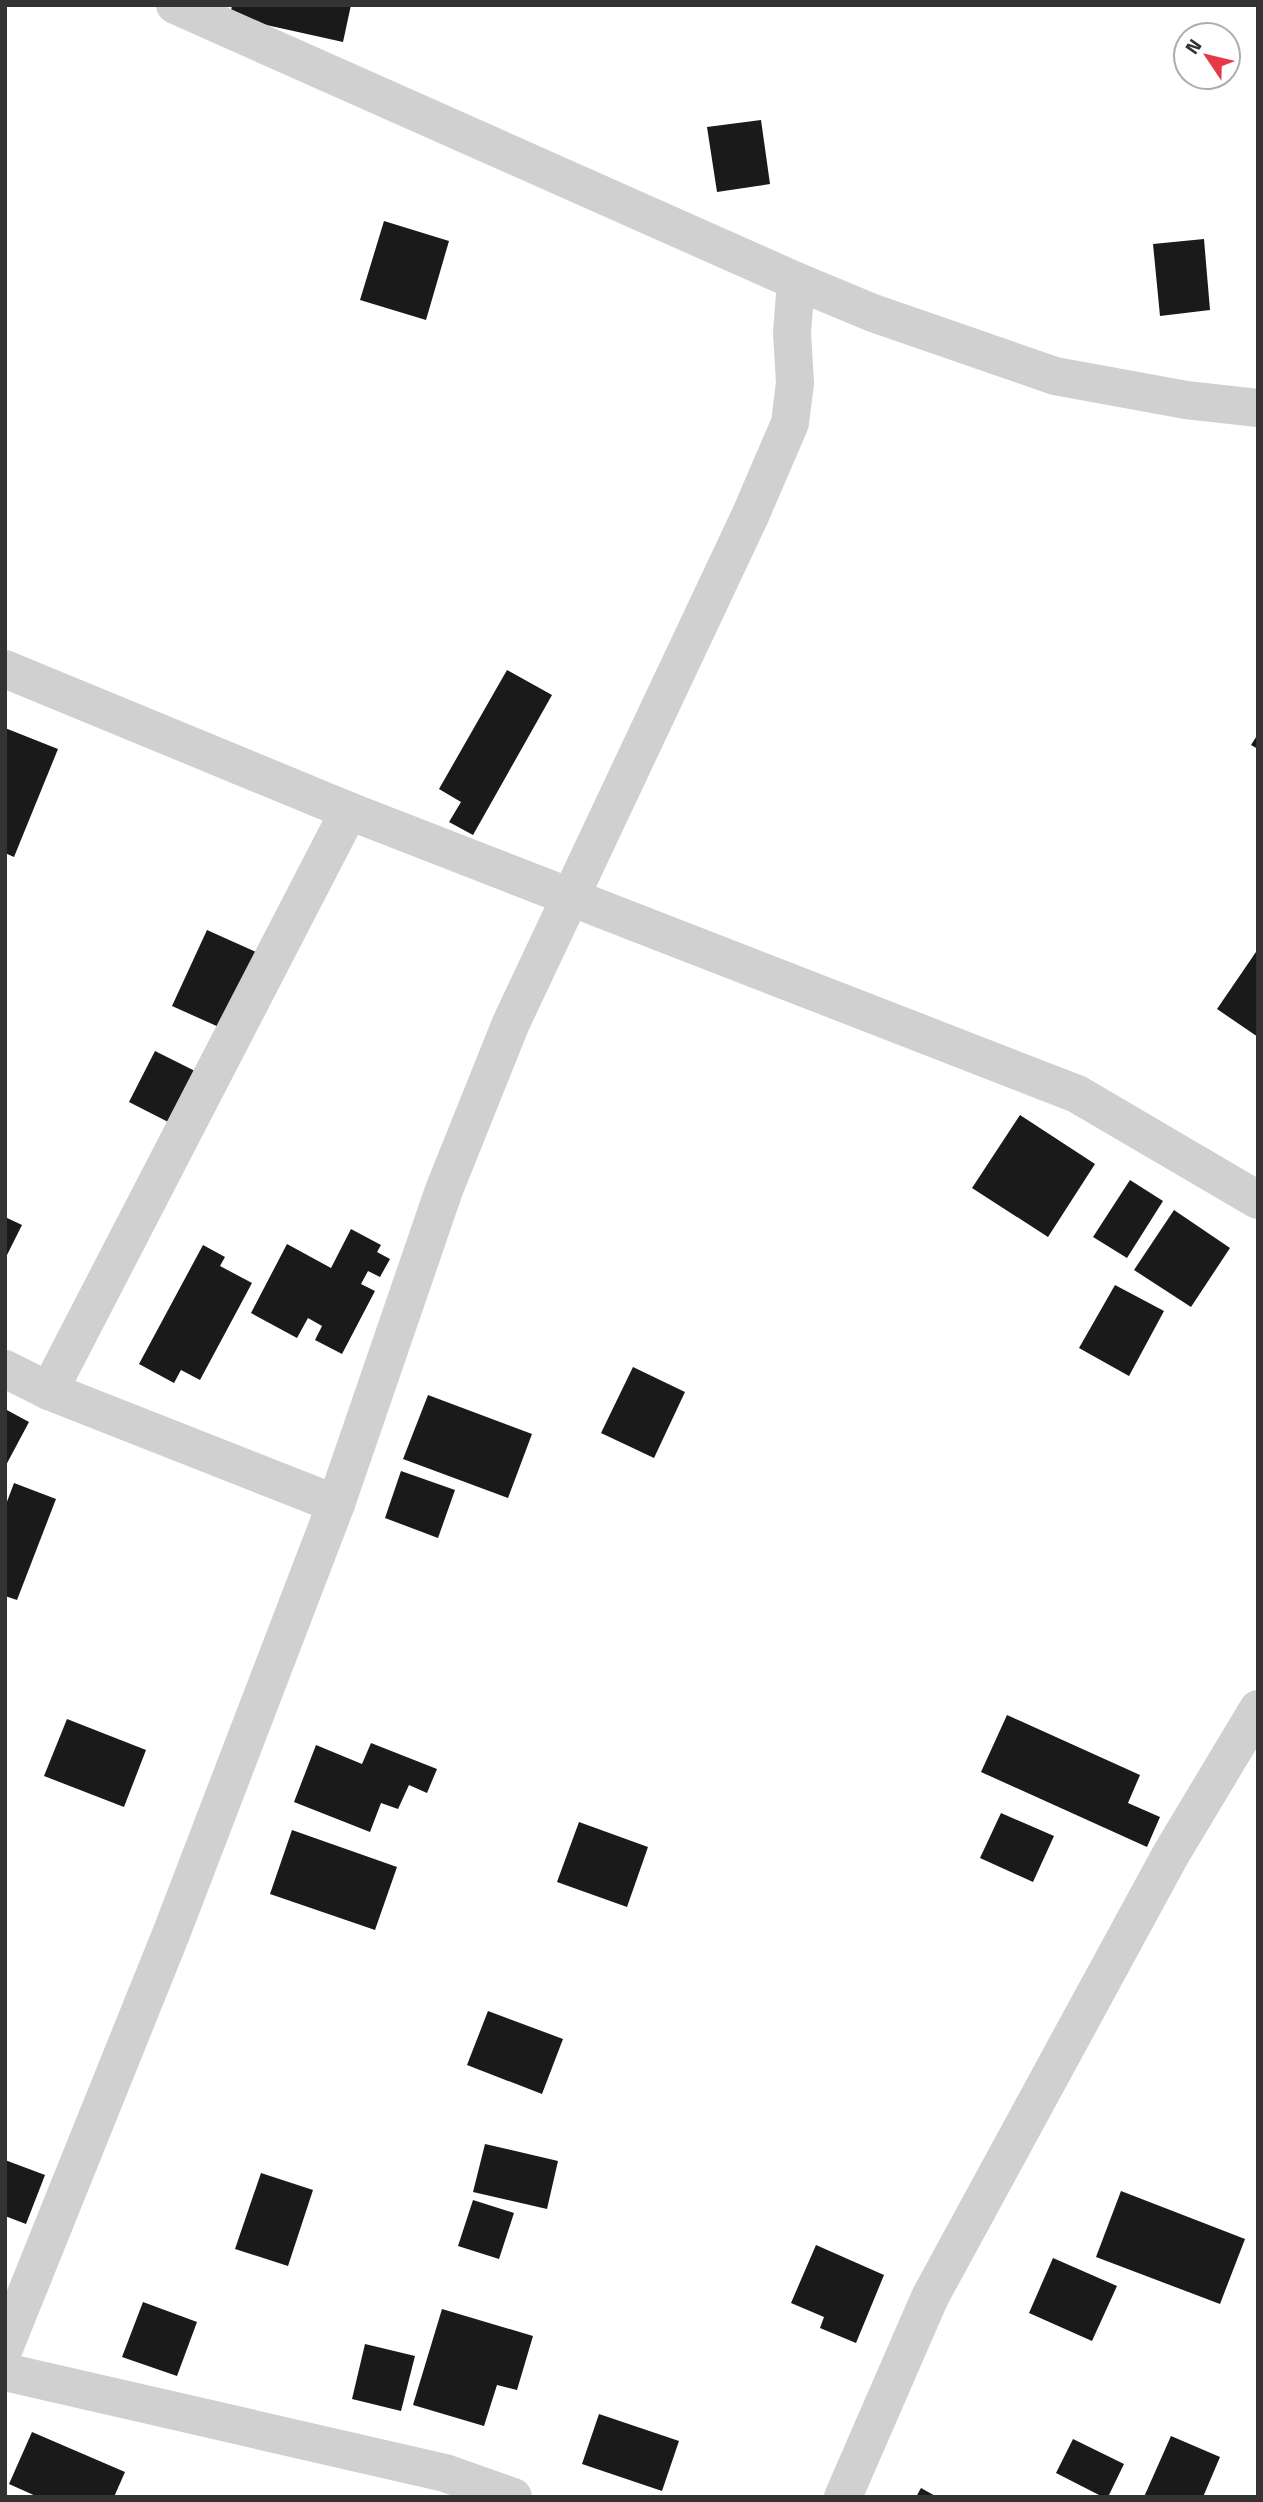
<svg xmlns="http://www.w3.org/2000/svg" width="1263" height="2502" font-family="'Titillium Web',sans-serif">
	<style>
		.building { fill: #1a1a1a }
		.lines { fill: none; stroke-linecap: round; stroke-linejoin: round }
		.street { stroke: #d0d0d0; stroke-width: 38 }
	</style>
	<rect width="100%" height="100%" fill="#fff"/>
	<g class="building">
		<path d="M 232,5 L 351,5 L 343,42 L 230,17 Z"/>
		<path d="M 761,120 L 770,184 L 717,192 L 707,127 Z"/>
		<path d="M 384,221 L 449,241 L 426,320 L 360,300 Z"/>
		<path d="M 1204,239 L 1210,310 L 1160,316 L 1153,244 Z"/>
		<path d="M 507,670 L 552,695 L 473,835 L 449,822 L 461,802 L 439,789 Z"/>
		<path d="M 5,728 L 58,749 L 14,857 L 5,853 Z"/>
		<path d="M 1258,734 L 1258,749 L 1251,745 Z"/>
		<path d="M 207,930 L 265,956 L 230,1032 L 172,1006 Z"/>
		<path d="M 1258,949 L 1258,1037 L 1217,1009 Z"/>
		<path d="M 155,1051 L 205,1076 L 178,1127 L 129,1102 Z"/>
		<path d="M 1020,1115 L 1095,1164 L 1048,1237 L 972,1188 Z"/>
		<path d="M 1130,1180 L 1163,1201 L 1127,1258 L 1093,1237 Z"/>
		<path d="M 1174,1210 L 1230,1248 L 1191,1307 L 1134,1270 Z"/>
		<path d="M 5,1217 L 22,1225 L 5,1259 Z"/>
		<path d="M 351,1229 L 381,1245 L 377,1252 L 390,1259 L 380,1277 L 368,1271 L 361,1284 L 375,1291 L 342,1354 L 315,1340 L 322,1326 L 308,1318 L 297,1338 L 251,1313 L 287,1244 L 331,1268 Z"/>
		<path d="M 203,1245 L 225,1257 L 220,1266 L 252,1283 L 200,1380 L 181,1370 L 174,1383 L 139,1364 Z"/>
		<path d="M 1115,1285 L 1164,1311 L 1129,1376 L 1079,1348 Z"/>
		<path d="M 633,1367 L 685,1392 L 654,1458 L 601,1433 Z"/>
		<path d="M 428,1395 L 532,1434 L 508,1498 L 403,1459 Z"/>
		<path d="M 5,1409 L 29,1422 L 5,1467 Z"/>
		<path d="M 401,1471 L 455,1490 L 438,1538 L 385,1518 Z"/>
		<path d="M 14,1483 L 56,1499 L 17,1600 L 5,1596 L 5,1507 Z"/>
		<path d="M 1007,1715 L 1140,1775 L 1128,1803 L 1160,1817 L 1147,1847 L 981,1772 Z"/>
		<path d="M 67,1719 L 146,1750 L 124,1807 L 44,1776 Z"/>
		<path d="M 371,1743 L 437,1769 L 427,1793 L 409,1785 L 398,1809 L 381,1803 L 370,1832 L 294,1802 L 316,1745 L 362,1764 Z"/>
		<path d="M 1001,1813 L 1054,1836 L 1033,1882 L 980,1858 Z"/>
		<path d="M 579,1822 L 648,1847 L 627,1907 L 557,1882 Z"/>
		<path d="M 292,1830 L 397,1867 L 375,1930 L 270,1894 Z"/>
		<path d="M 488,2011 L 563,2039 L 542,2094 L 467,2065 Z"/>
		<path d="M 485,2144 L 558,2161 L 547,2209 L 473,2192 Z"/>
		<path d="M 5,2160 L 45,2175 L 26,2224 L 5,2216 Z"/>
		<path d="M 261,2173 L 313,2190 L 288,2266 L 235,2249 Z"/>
		<path d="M 1121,2191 L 1245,2239 L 1220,2304 L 1096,2257 Z"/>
		<path d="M 473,2200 L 514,2213 L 499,2259 L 458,2246 Z"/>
		<path d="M 816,2245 L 884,2275 L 856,2343 L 820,2328 L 824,2317 L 791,2303 Z"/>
		<path d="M 1053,2258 L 1117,2286 L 1092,2341 L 1029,2313 Z"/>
		<path d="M 143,2302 L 197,2322 L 177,2376 L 122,2357 Z"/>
		<path d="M 442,2309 L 533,2336 L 517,2390 L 497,2385 L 484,2426 L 413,2405 Z"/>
		<path d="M 365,2344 L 415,2356 L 401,2411 L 352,2399 Z"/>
		<path d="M 599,2414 L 679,2441 L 662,2491 L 582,2464 Z"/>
		<path d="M 32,2432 L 125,2472 L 114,2497 L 38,2497 L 9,2484 Z"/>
		<path d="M 1171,2436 L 1220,2457 L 1203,2497 L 1144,2497 Z"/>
		<path d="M 1073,2439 L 1124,2464 L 1108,2497 L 1103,2497 L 1056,2473 Z"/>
		<path d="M 921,2488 L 937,2497 L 916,2497 Z"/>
	</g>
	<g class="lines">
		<g class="street">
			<path d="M 175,5 L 796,281 L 873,313 L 1055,376 L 1186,400 L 1258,408"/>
			<path d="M 5,669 L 349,811 L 1077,1094 L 1258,1200"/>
			<path d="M 5,1369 L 49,1391 L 336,1504"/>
			<path d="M 49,1391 L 349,811"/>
			<path d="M 5,2346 L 171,1934 L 336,1504 L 444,1190 L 511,1023 L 750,516 L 790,423 L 795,383 L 792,333 L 796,281"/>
			<path d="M 5,2372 L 445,2473 L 513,2497"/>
			<path d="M 843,2497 L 930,2297 L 1171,1854 L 1258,1709"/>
		</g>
	</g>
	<rect width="1263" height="2502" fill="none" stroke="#333333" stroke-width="14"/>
	<g transform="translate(1207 56) rotate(305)"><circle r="33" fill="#ffffff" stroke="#adadad" stroke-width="2"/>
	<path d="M0-5L12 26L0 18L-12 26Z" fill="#e63946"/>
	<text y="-10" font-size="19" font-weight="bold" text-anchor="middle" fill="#333333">N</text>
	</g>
</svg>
